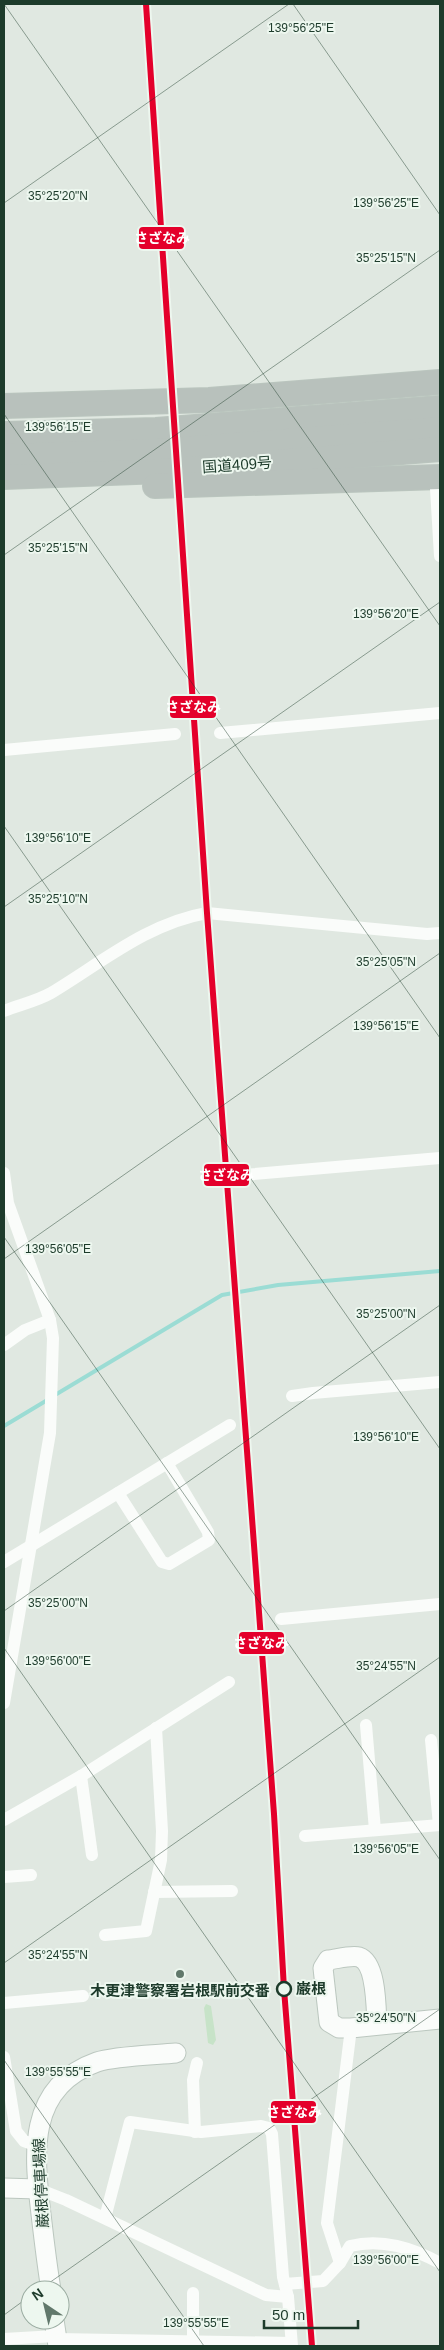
<svg xmlns="http://www.w3.org/2000/svg" width="444" height="2350" font-family="Arial,'Noto Sans JP',sans-serif">
	<style>
		.green { fill: #c7e3c8 }
		.lines { fill: none; stroke-linecap: round; stroke-linejoin: round }
		.stream { stroke: #9bdcd4; stroke-width: 4 }
		.secondary-casing { stroke: #bbc7bf; stroke-width: 21 }
		.highway-casing { stroke: #bac5be; stroke-width: 26 }
		.street { stroke: #fafcfa; stroke-width: 12 }
		.secondary { stroke: #fafcfa; stroke-width: 19 }
		.highway { stroke: #b8c1bc; stroke-width: 24 }
		.rail-1-casing { stroke: #edf7ef; stroke-width: 10 }
		.rail-1 { stroke: #e4002b; stroke-width: 6 }
		.ticks { fill: none; stroke: #1d3b2b; stroke-width: 1; stroke-opacity: 0.45 }
		.poi-dot { fill: #61786b; stroke: #edf7ef; stroke-width: 2 }
		.stop-dot { fill: #edf7ef; stroke: #1d3b2b; stroke-width: 2.5 }
		.labels { text-anchor: middle; stroke-width: 4; stroke-linejoin: round; paint-order: stroke }
		.street-label { font-size: 15px; fill: #1d3b2b; stroke: #edf7ef }
		.stop-label { font-size: 15px; font-weight: bold; fill: #1d3b2b; stroke: #edf7ef; text-anchor: start }
		.poi-label { font-size: 15px; font-weight: bold; fill: #1d3b2b; stroke: #edf7ef }
		.ticks-label { font-size: 12px; text-anchor: middle; fill: #1d3b2b; stroke: #edf7ef; stroke-width: 4; stroke-linejoin: round; paint-order: stroke }
		.line-badge { stroke: #edf7ef; stroke-width: 2 }
		.badge-label { font-size: 14px; text-anchor: middle; font-weight: bold; fill: #fff }
	</style>
	<rect width="100%" height="100%" fill="#e0e8e1"/>
	<path class="green" d="M 206,2004 L 211,2006 L 216,2040 L 213,2045 L 208,2043 L 204,2008 Z"/>
	<g class="lines">
		<g class="stream">
			<path d="M 55,1395 L 222,1295 L 278,1285 L 440,1271"/>
			<path d="M 4,1426 L 49,1399"/>
		</g>
		<defs>
			<g id="secondary">
				<path d="M 377,2025 C 376,2010 377,1963 359,1957 C 351,1955 337,1959 328,1960 L 323,1968 L 329,2022 L 339,2028 L 351,2028 L 440,2019"/>
				<path d="M 4,2188 L 38,2189"/>
				<path d="M 51,2290 C 47,2265 44,2240 41,2214 C 34,2155 26,2087 97,2062 C 114,2056 155,2055 176,2053"/>
				<path d="M 54,2320 L 58,2346"/>
			</g>
			<g id="highway">
				<path d="M 4,406 L 209,400 L 440,382"/>
				<path d="M 4,434 L 156,430 L 440,408"/>
				<path d="M 4,456 L 158,451 L 440,429"/>
				<path d="M 4,477 L 162,471 L 440,449"/>
				<path d="M 155,486 L 440,477"/>
			</g>
		</defs>
		<use href="#secondary" class="secondary-casing"/>
		<use href="#highway" class="highway-casing"/>
		<g class="street">
			<path d="M 436,489 L 440,556"/>
			<path d="M 220,733 L 440,713"/>
			<path d="M 4,750 L 175,734"/>
			<path d="M 4,1011 C 19,1005 37,1001 51,993 C 101,963 148,923 207,913 L 427,934 L 440,933"/>
			<path d="M 4,1173 L 8,1203 L 50,1320 L 53,1338 L 50,1433 L 4,1703"/>
			<path d="M 232,1176 L 440,1158"/>
			<path d="M 4,1345 L 25,1330 L 50,1320"/>
			<path d="M 292,1396 L 313,1393 L 440,1382"/>
			<path d="M 118,1493 L 162,1562 L 169,1564 L 209,1540 L 208,1532 L 167,1463"/>
			<path d="M 4,1562 L 230,1425"/>
			<path d="M 281,1619 L 440,1604"/>
			<path d="M 366,1725 L 375,1830"/>
			<path d="M 431,1740 L 439,1825"/>
			<path d="M 81,1776 L 92,1855"/>
			<path d="M 4,1820 L 81,1776 L 229,1682"/>
			<path d="M 305,1836 L 440,1825"/>
			<path d="M 4,1877 L 31,1875"/>
			<path d="M 154,1892 L 232,1891"/>
			<path d="M 105,1935 L 146,1931 L 161,1860 L 162,1831 L 156,1728"/>
			<path d="M 4,2003 L 83,1996"/>
			<path d="M 351,2028 L 327,2223 L 340,2263 L 350,2246 C 382,2238 412,2248 440,2263"/>
			<path d="M 4,2057 L 16,2131 L 24,2141 L 35,2145"/>
			<path d="M 195,2132 L 193,2080 L 197,2063"/>
			<path d="M 38,2189 L 66,2200 L 266,2295 L 288,2297"/>
			<path d="M 105,2218 L 130,2122 L 201,2132 L 261,2126 L 269,2128 L 272,2134 L 283,2277 L 288,2297 L 292,2346"/>
			<path d="M 285,2284 L 323,2281 L 340,2263"/>
			<path d="M 4,2339 L 56,2336"/>
			<path d="M 57,2339 L 291,2343"/>
			<path d="M 193,2346 L 193,2293"/>
		</g>
		<use href="#secondary" class="secondary"/>
		<use href="#highway" class="highway"/>
		<defs>
			<path id="rail-1" d="M 146,4 L 207,913 L 274,1814 L 284,1989 L 312,2346"/>
		</defs>
		<use href="#rail-1" class="rail-1-casing"/>
		<use href="#rail-1" class="rail-1"/>
	</g>
	<path class="ticks" d="M 4,4 L 440,626M 293,4 L 440,215M 4,203 L 289,4M 4,414 L 440,1038M 4,555 L 440,250M 4,826 L 440,1449M 4,907 L 440,602M 4,1237 L 440,1860M 4,1259 L 440,953M 4,1611 L 440,1305M 4,1648 L 440,2272M 4,1963 L 440,1657M 4,2060 L 204,2346M 39,2290 L 440,2009M 4,2315 L 30,2296"/>
	<circle class="poi-dot" cx="180" cy="1974" r="5"/>
	<circle class="stop-dot" cx="284" cy="1989" r="7"/>
	<g class="labels">
		<g class="street-label">
			<text transform="translate(237 465) rotate(-4)" y="5">国道409号</text>
			<text transform="translate(41 2183) rotate(-93)" y="5">巌根停車場線</text>
		</g>
		<g class="stop-label">
			<text x="296" y="1994">巌根</text>
		</g>
		<g class="poi-label">
			<text x="180" y="1996">木更津警察署岩根駅前交番</text>
		</g>
	</g>
	<g class="ticks-label">
		<text x="301" y="32">139°56'25"E</text>
		<text x="58" y="200">35°25'20"N</text>
		<text x="386" y="207">139°56'25"E</text>
		<text x="386" y="262">35°25'15"N</text>
		<text x="58" y="431">139°56'15"E</text>
		<text x="58" y="552">35°25'15"N</text>
		<text x="386" y="618">139°56'20"E</text>
		<text x="58" y="842">139°56'10"E</text>
		<text x="58" y="903">35°25'10"N</text>
		<text x="386" y="966">35°25'05"N</text>
		<text x="386" y="1030">139°56'15"E</text>
		<text x="58" y="1253">139°56'05"E</text>
		<text x="386" y="1318">35°25'00"N</text>
		<text x="386" y="1441">139°56'10"E</text>
		<text x="58" y="1607">35°25'00"N</text>
		<text x="58" y="1665">139°56'00"E</text>
		<text x="386" y="1670">35°24'55"N</text>
		<text x="386" y="1853">139°56'05"E</text>
		<text x="58" y="1959">35°24'55"N</text>
		<text x="386" y="2022">35°24'50"N</text>
		<text x="58" y="2076">139°55'55"E</text>
		<text x="386" y="2264">139°56'00"E</text>
		<text x="196" y="2327">139°55'55"E</text>
	</g>
	<g class="line-badge">
		<rect x="138" y="226" width="47" height="24" rx="5" fill="#e4002b"/>
		<rect x="169" y="695" width="48" height="24" rx="5" fill="#e4002b"/>
		<rect x="203" y="1163" width="47" height="24" rx="5" fill="#e4002b"/>
		<rect x="238" y="1631" width="47" height="24" rx="5" fill="#e4002b"/>
		<rect x="270" y="2100" width="47" height="24" rx="5" fill="#e4002b"/>
	</g>
	<g class="badge-label">
		<text x="162" y="243">さざなみ</text>
		<text x="193" y="712">さざなみ</text>
		<text x="226" y="1180">さざなみ</text>
		<text x="261" y="1648">さざなみ</text>
		<text x="294" y="2117">さざなみ</text>
	</g>
	<rect width="444" height="2350" fill="none" stroke="#1d3b2b" stroke-width="10"/>
	<g transform="translate(45 2305) rotate(325)"><circle r="24" fill="#edf7ef" stroke="#9aaca1"/>
	<path d="M0-4L9 19L0 12L-9 19Z" fill="#61786b"/>
	<text y="-8" font-size="14" font-weight="bold" text-anchor="middle" fill="#1d3b2b">N</text>
	</g>
	<path d="M264 2320v8h94v-8" fill="none" stroke="#1d3b2b" stroke-width="2.5"/>
	<text x="272" y="2320" font-size="15" fill="#1d3b2b" stroke="#edf7ef" stroke-width="4" paint-order="stroke">50 m</text>
</svg>
